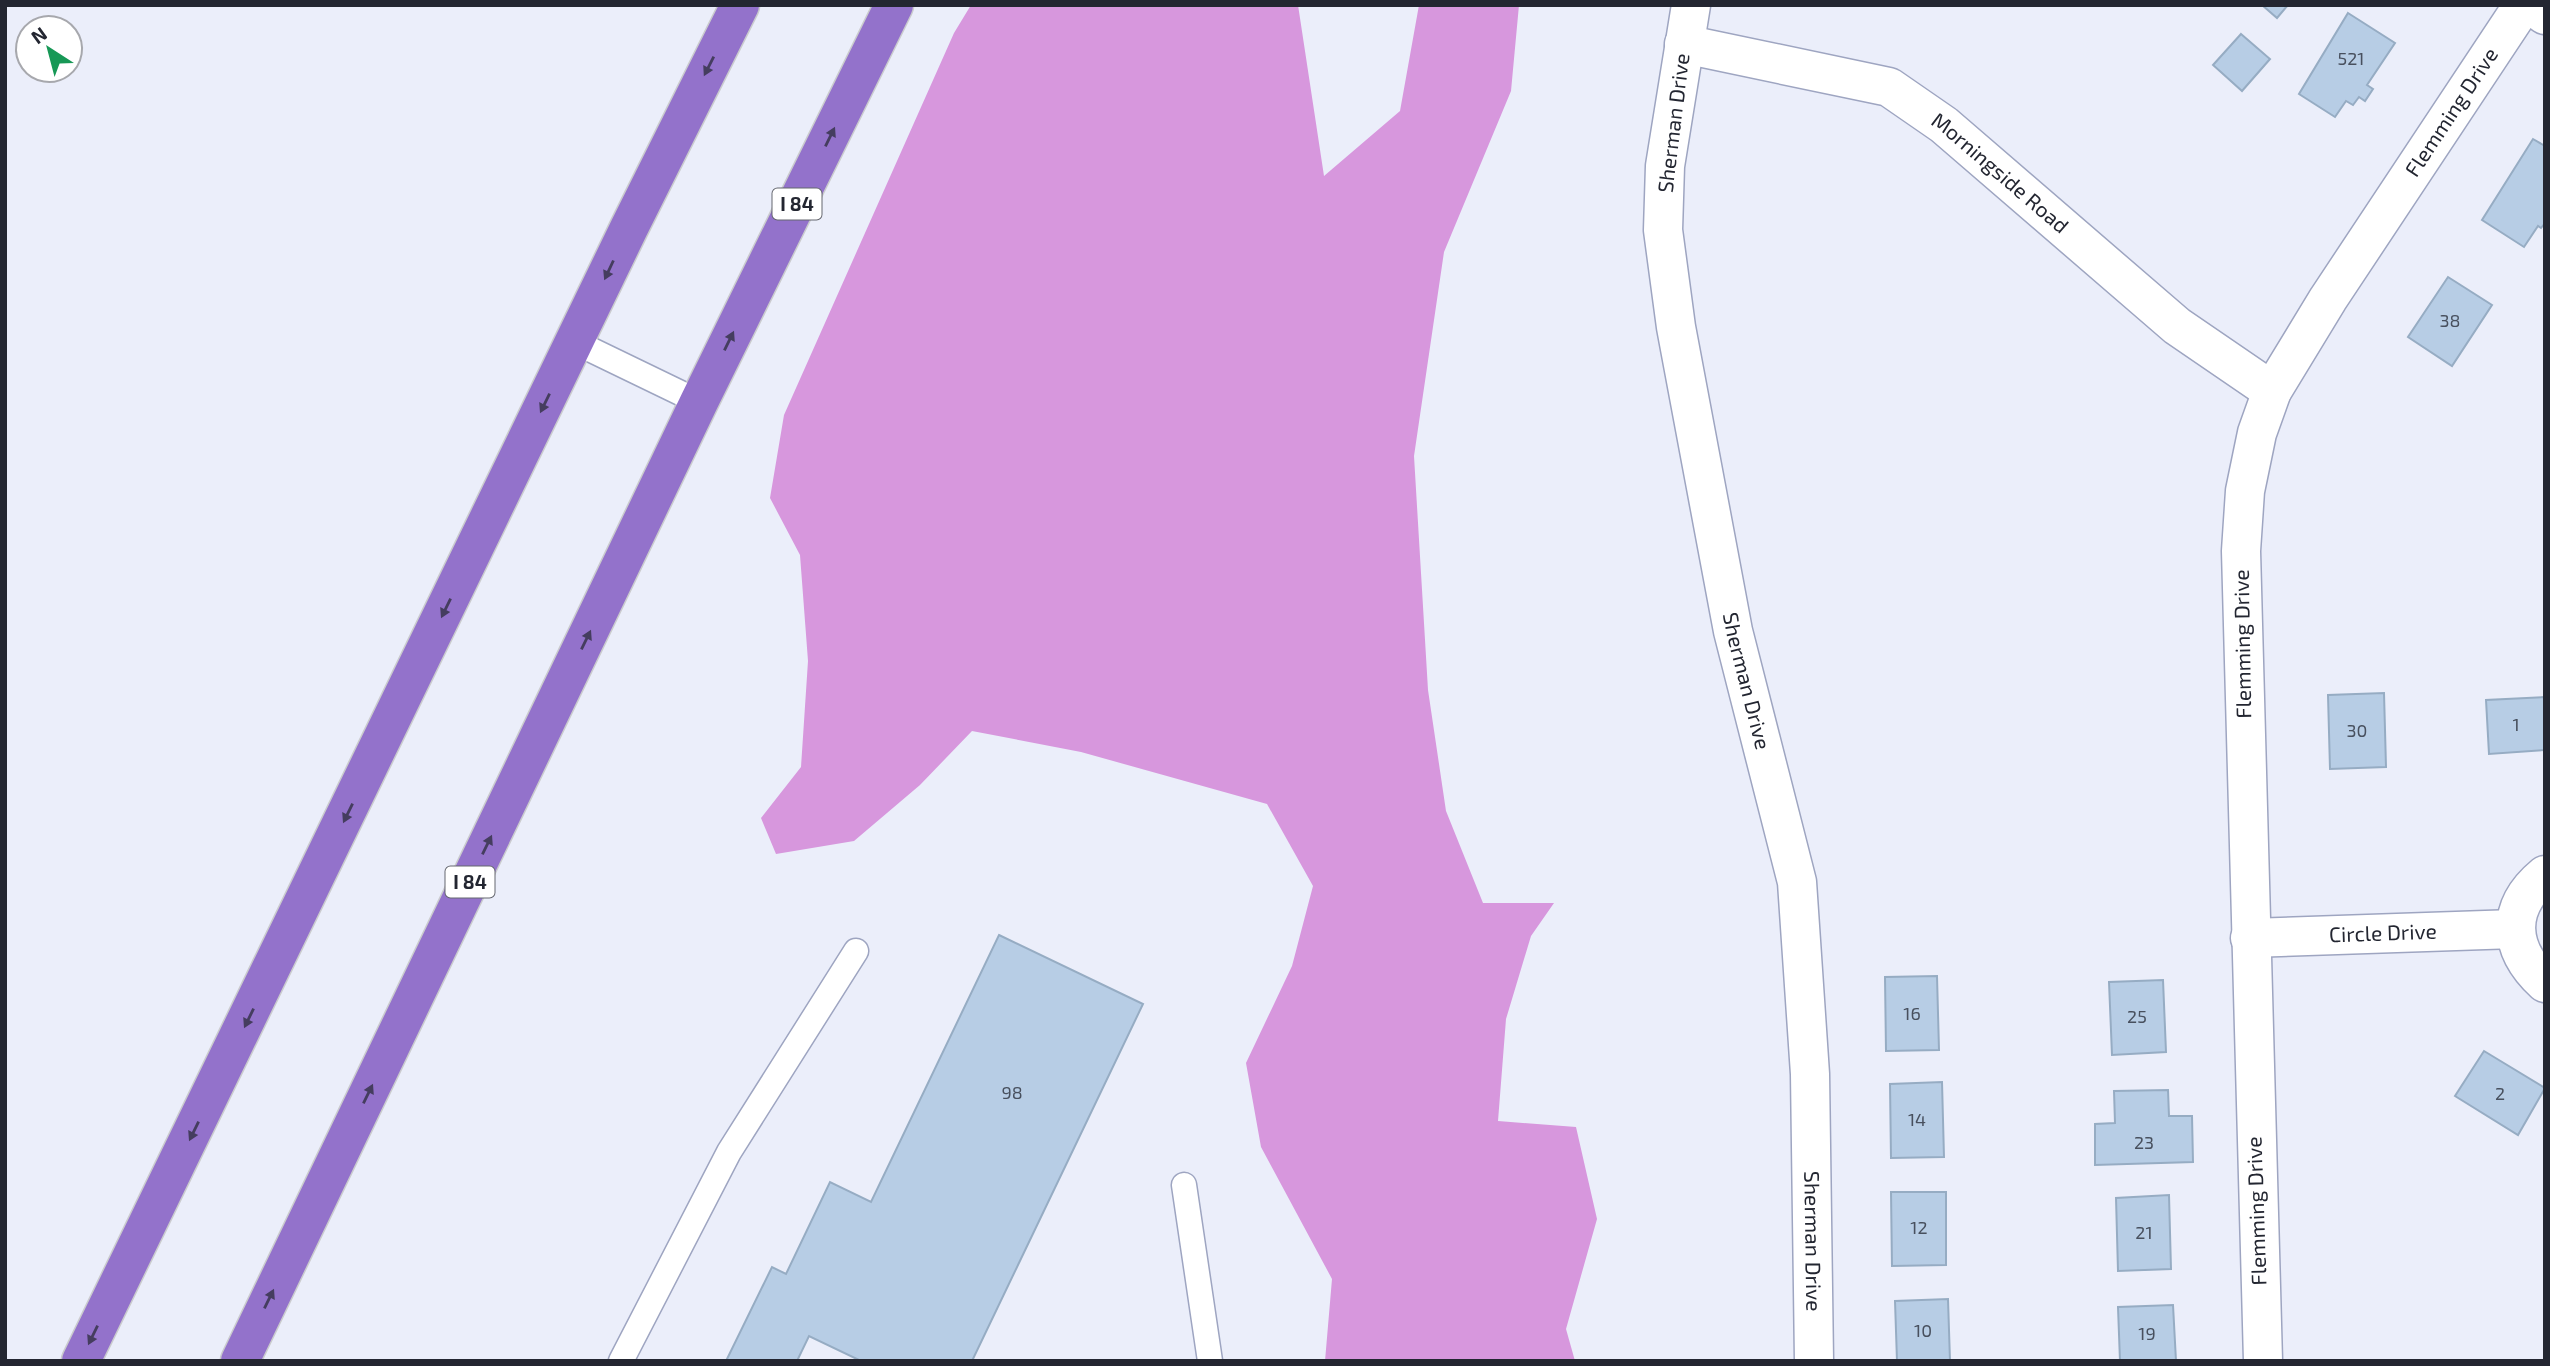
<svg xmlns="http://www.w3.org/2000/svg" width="2550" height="1366" font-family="'Exo 2',sans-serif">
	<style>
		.forest { fill: #d797dd }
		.building { fill: #b7cde5; stroke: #96acc3; stroke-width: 2 }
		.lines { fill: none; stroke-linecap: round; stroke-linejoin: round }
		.lane-casing { stroke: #9ea5c1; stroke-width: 27 }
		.street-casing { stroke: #9ea5c1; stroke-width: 41 }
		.secondary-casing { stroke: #9ea5c1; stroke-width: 41 }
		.highway-casing { stroke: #cacbce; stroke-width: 41 }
		.lane { stroke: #fff; stroke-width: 24 }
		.street { stroke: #fff; stroke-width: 38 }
		.secondary { stroke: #fff; stroke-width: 38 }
		.highway { stroke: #9372cb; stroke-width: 38 }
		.oneway { fill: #453d5f }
		.labels { text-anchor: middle; stroke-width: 5; stroke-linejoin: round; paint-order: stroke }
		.number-label { font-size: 18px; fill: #48505e }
		.shield { fill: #fff; stroke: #65676f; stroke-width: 2 }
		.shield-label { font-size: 19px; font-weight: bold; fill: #232631 }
		.street-label { font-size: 21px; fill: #232631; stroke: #fff }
	</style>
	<rect width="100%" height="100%" fill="#ebeefa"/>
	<path class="forest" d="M 971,5 L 1298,5 L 1324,176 L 1400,111 L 1419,5 L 1519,5 L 1511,91 L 1444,252 L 1414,456 L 1428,690 L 1446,811 L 1483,903 L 1554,903 L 1531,936 L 1506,1019 L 1498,1121 L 1576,1127 L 1597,1219 L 1566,1329 L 1575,1361 L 1325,1361 L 1332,1279 L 1261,1147 L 1246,1063 L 1292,966 L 1313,886 L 1267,804 L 1081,752 L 972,731 L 920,785 L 854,841 L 776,854 L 761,818 L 801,767 L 808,661 L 800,555 L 770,498 L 784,415 L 954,33 Z"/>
	<g class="building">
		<path d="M 2262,5 L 2288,5 L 2277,18 Z"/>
		<path d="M 2348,13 L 2395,43 L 2367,85 L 2373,89 L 2365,101 L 2359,97 L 2353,105 L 2346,101 L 2335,117 L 2299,94 Z"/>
		<path d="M 2241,34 L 2270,59 L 2242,91 L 2213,65 Z"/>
		<path d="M 2533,139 L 2545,146 L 2545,223 L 2541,228 L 2538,226 L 2524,247 L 2482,220 Z"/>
		<path d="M 2448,277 L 2492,305 L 2452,366 L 2408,337 Z"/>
		<path d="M 2384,693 L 2386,767 L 2330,769 L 2328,695 Z"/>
		<path d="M 2545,697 L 2545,750 L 2489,754 L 2486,700 Z"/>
		<path d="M 999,935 L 1143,1004 L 972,1361 L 861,1361 L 809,1336 L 797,1361 L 726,1361 L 772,1267 L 786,1274 L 830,1182 L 871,1202 Z"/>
		<path d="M 1937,976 L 1939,1050 L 1886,1051 L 1885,977 Z"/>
		<path d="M 2163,980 L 2166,1052 L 2112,1055 L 2109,982 Z"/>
		<path d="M 2484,1051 L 2545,1088 L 2518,1135 L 2455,1096 Z"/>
		<path d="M 1942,1082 L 1944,1157 L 1891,1158 L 1890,1084 Z"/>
		<path d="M 2168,1090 L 2169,1116 L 2192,1116 L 2193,1162 L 2095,1165 L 2095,1124 L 2115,1123 L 2114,1091 Z"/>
		<path d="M 1891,1192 L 1946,1192 L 1946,1265 L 1892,1266 Z"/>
		<path d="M 2169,1195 L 2171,1269 L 2118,1271 L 2116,1198 Z"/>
		<path d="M 1948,1299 L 1950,1361 L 1897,1361 L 1895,1301 Z"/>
		<path d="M 2173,1305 L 2176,1361 L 2120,1361 L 2118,1307 Z"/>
	</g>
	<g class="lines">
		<defs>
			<g id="lane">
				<path d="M 575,342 L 699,402"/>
				<path d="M 1184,1185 L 1210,1361"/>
				<path d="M 621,1361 L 729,1152 L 856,951"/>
			</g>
			<g id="street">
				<path id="s1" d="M 1691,5 L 1665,166 L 1663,230 L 1676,327 L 1733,631 L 1797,882 L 1810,1074 L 1814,1361"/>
				<path id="s2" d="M 1684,44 L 1889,87 L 1944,125 L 2177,326 L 2272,391"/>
				<path d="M 2545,875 C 2505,908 2508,949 2545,983"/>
				<path id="s3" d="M 2250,938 L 2515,929"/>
				<path id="s4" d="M 2263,1361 L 2241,551 L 2245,491 L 2257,433 L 2272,391 L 2328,299 L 2523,5"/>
			</g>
			<path id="secondary" d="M 2531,5 L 2545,15"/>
			<g id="highway">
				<path d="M 81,1361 L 629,228 L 740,5"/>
				<path d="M 240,1361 L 699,402 L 894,5"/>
			</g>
		</defs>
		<use href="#lane" class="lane-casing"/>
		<use href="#street" class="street-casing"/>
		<use href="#secondary" class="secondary-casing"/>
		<use href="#highway" class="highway-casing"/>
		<use href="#lane" class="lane"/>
		<use href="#street" class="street"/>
		<use href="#secondary" class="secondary"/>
		<use href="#highway" class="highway"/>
	</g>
	<defs><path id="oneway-solid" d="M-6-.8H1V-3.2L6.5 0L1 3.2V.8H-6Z" transform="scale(1.75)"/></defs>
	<g class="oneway">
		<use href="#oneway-solid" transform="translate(709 66) rotate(117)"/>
		<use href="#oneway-solid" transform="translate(830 137) rotate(-64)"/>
		<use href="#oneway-solid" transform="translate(609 270) rotate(115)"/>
		<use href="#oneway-solid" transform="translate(729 341) rotate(-64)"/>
		<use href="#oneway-solid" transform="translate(545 403) rotate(116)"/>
		<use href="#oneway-solid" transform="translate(446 608) rotate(116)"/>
		<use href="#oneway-solid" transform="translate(586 640) rotate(-64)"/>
		<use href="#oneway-solid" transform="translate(348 813) rotate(116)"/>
		<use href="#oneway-solid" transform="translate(487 845) rotate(-64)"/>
		<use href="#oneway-solid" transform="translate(249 1018) rotate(116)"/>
		<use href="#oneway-solid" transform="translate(368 1094) rotate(-64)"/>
		<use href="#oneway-solid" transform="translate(194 1131) rotate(116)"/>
		<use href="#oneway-solid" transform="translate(269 1299) rotate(-64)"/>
		<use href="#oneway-solid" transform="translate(93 1335) rotate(116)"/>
	</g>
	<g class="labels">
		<g class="number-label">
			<text x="2351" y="65">521</text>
			<text x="2450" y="327">38</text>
			<text x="2516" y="731">1</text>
			<text x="2357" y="737">30</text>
			<text x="1912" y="1020">16</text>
			<text x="2137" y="1023">25</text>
			<text x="1012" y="1099">98</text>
			<text x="2500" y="1100">2</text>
			<text x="1917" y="1126">14</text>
			<text x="2144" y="1149">23</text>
			<text x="1919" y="1234">12</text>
			<text x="2144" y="1239">21</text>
			<text x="1923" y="1337">10</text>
			<text x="2147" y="1340">19</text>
		</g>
		<g class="shield">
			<rect x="772.5" y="188.5" width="49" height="31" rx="5"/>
			<rect x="445.5" y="866.5" width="49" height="31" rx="5"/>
		</g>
		<g class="shield-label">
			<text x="797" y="211">I 84</text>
			<text x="470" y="889">I 84</text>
		</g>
		<g class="street-label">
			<text dy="7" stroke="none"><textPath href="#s4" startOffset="1306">Flemming Drive</textPath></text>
			<text transform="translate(1674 123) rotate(-83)" y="7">Sherman Drive</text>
			<text dy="7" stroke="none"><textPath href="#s2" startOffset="350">Morningside Road</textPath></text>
			<text transform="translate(2243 644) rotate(-91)" y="7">Flemming Drive</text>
			<text dy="7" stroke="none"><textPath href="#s1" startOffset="686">Sherman Drive</textPath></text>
			<text dy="7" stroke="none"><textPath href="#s3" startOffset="133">Circle Drive</textPath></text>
			<text transform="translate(2257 1211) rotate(-92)" y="7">Flemming Drive</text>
			<text dy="7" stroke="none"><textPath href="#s1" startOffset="1253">Sherman Drive</textPath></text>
		</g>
	</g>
	<rect width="2550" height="1366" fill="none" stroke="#232631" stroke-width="14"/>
	<g transform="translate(49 49) rotate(324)"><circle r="33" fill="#ffffff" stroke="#a7a8ad" stroke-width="2"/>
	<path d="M0-5L12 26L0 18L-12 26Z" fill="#179856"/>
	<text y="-10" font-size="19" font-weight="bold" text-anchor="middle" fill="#232631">N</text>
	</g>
</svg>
